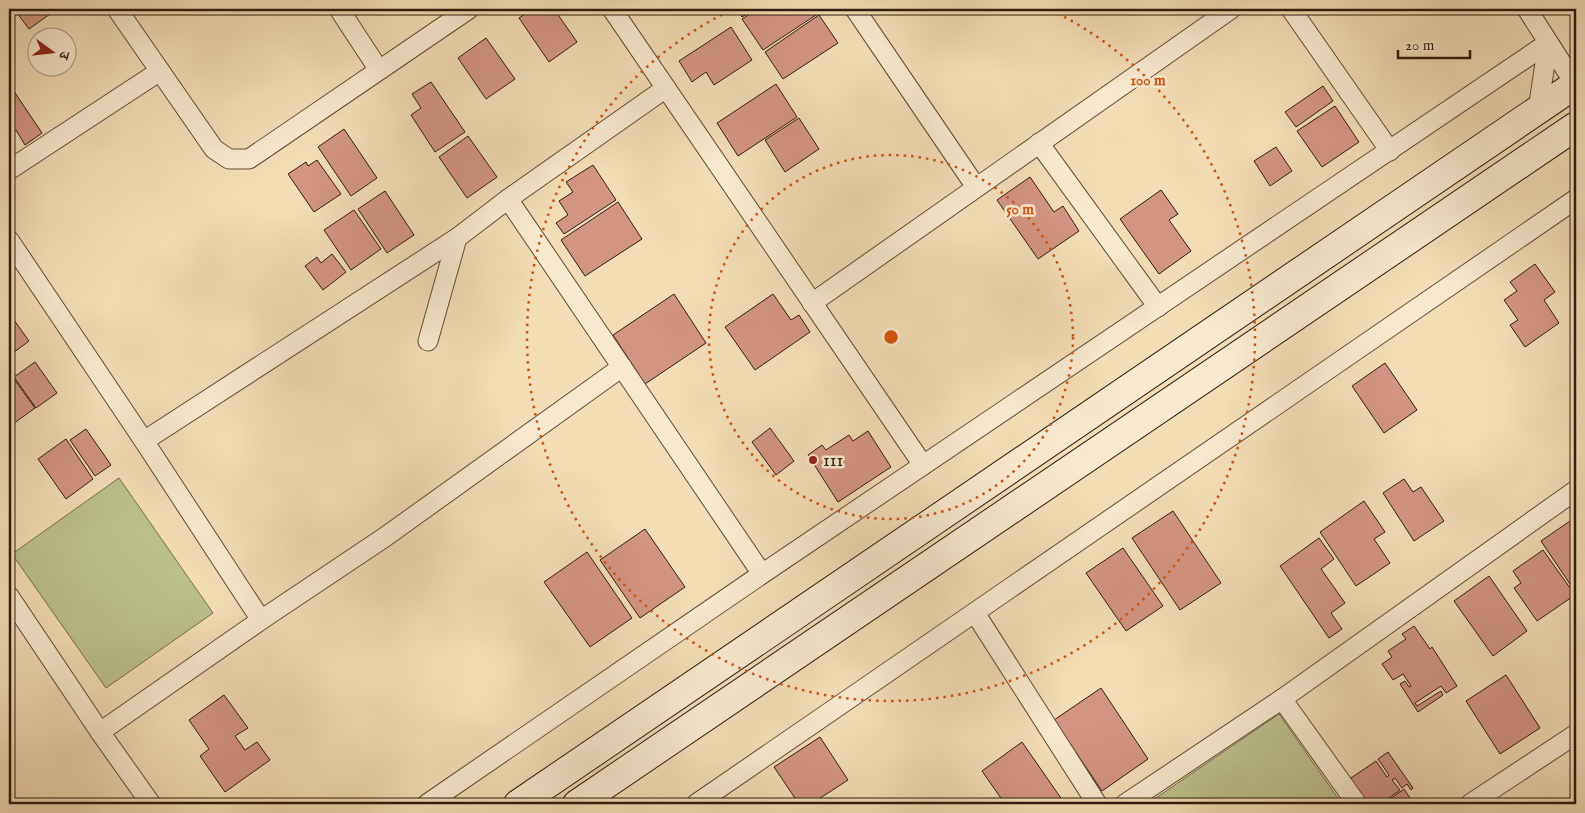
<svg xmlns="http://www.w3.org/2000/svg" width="1585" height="813" font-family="'IM FELL English','Noto Serif Devanagari',serif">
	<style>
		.green { fill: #bbc08d; stroke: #756e4f }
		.building { fill: #d39483; stroke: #2f1c11 }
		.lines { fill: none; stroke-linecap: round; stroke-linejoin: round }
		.street-casing { stroke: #604c3a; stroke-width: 21 }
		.secondary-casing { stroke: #2f1c11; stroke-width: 30 }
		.street { stroke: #f7e9cf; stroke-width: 19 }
		.secondary { stroke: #f7e9cf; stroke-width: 28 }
		.ring { fill: none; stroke: #d6530c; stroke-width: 2.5; stroke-dasharray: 2.5 5 }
		.poi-dot { fill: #8f2418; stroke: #f7e9cf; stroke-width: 2 }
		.labels { text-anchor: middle; stroke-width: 5; stroke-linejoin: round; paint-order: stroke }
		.poi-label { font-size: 18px; fill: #2f1c11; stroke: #f7e9cf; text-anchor: start }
		.centre { fill: #d6530c; stroke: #f7e9cf; stroke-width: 2.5 }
		.ring-label { font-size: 15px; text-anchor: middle; font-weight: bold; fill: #d6530c; stroke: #f7e9cf; stroke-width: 5; stroke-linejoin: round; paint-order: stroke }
	</style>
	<rect width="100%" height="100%" fill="#f2ddb5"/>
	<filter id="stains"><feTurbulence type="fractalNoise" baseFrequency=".004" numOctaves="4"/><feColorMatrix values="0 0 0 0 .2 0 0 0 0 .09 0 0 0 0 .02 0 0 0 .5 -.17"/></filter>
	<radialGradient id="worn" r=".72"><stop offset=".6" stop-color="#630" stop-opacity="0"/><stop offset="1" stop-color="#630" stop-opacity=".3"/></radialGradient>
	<g class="green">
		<path d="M 119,478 L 213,613 L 106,688 L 12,554 Z"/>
		<path d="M 1279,714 L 1342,804 L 1147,804 Z"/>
	</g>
	<g class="building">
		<path d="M 14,9 L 57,9 L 29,29 Z"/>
		<path d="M 532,9 L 554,9 L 577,42 L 549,62 L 519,18 Z"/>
		<path d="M 737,9 L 755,9 L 742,17 Z"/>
		<path d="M 758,9 L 816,9 L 819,13 L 763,50 L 742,19 Z"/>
		<path d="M 819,15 L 838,43 L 783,79 L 765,52 Z"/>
		<path d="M 731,27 L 752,60 L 714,85 L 706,72 L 692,82 L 679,61 Z"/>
		<path d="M 486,38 L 515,79 L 486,99 L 458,58 Z"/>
		<path d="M 431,82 L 465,132 L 435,152 L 411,115 L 421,108 L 412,94 Z"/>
		<path d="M 9,84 L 42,133 L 25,145 L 16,130 L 9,135 Z"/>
		<path d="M 776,84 L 797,117 L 738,156 L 717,123 Z"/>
		<path d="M 1323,86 L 1333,101 L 1296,127 L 1285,112 Z"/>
		<path d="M 1335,106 L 1359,142 L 1322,167 L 1297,131 Z"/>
		<path d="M 799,118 L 819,149 L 785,172 L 765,140 Z"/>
		<path d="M 344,129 L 377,178 L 351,196 L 318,147 Z"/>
		<path d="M 468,136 L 497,177 L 467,198 L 439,157 Z"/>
		<path d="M 1276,147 L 1292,171 L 1270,186 L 1254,161 Z"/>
		<path d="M 317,160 L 341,194 L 314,212 L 288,174 L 306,162 L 308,166 Z"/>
		<path d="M 593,165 L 616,200 L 564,234 L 556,223 L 568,215 L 559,201 L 573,192 L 566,182 Z"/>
		<path d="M 1030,177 L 1054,212 L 1063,206 L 1079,231 L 1038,259 L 997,200 Z"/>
		<path d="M 1161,190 L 1178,214 L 1169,220 L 1191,251 L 1159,274 L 1120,219 Z"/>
		<path d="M 385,191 L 414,235 L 387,253 L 358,209 Z"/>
		<path d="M 618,202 L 642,239 L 585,276 L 561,240 Z"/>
		<path d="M 354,210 L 381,249 L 351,270 L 324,230 Z"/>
		<path d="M 332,254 L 346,272 L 323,290 L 305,266 L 317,257 L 321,263 Z"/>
		<path d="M 1535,264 L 1555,292 L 1544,300 L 1559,323 L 1525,347 L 1510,325 L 1518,320 L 1504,300 L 1517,291 L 1510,282 Z"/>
		<path d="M 674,294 L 706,343 L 645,384 L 613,335 Z"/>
		<path d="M 773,294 L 791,320 L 799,315 L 810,332 L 755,370 L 725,327 Z"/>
		<path d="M 9,313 L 29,341 L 9,356 Z"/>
		<path d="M 35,362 L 57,393 L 36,408 L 14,377 Z"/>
		<path d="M 1385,363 L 1417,410 L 1384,433 L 1352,386 Z"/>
		<path d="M 9,372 L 35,408 L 13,424 L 9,418 Z"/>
		<path d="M 770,428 L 794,461 L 776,475 L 752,442 Z"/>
		<path d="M 86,429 L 111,465 L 95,476 L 70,440 Z"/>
		<path d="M 868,431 L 891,467 L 838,502 L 808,455 L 822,445 L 826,450 L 849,435 L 853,441 Z"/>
		<path d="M 66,439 L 93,479 L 66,499 L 38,459 Z"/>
		<path d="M 1404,479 L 1413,492 L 1421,487 L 1444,521 L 1414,541 L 1383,493 Z"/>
		<path d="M 1364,501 L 1385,532 L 1374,539 L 1390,563 L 1356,586 L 1320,532 Z"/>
		<path d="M 1173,511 L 1221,583 L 1180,610 L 1132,538 Z"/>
		<path d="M 1570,521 L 1576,530 L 1576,593 L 1541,541 Z"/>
		<path d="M 645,529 L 685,587 L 640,618 L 600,560 Z"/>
		<path d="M 1319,538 L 1334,559 L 1321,569 L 1345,603 L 1331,613 L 1342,629 L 1329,638 L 1280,566 Z"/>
		<path d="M 1123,548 L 1163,606 L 1126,631 L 1086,573 Z"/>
		<path d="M 1543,550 L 1575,595 L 1537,621 L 1514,588 L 1521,583 L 1513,571 Z"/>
		<path d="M 587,552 L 632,618 L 590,647 L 544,582 Z"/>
		<path d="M 1489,576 L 1527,631 L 1493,656 L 1454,601 Z"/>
		<path d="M 1414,626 L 1430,649 L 1432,647 L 1457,686 L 1446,693 L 1441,686 L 1415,703 L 1417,706 L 1441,691 L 1443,695 L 1418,712 L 1400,684 L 1405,681 L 1409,687 L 1411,686 L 1403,674 L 1393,680 L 1382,664 L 1392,657 L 1388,651 L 1406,639 L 1402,634 Z"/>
		<path d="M 1506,675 L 1540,728 L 1500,754 L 1466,701 Z"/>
		<path d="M 1101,688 L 1148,759 L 1102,791 L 1054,720 Z"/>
		<path d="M 224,695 L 248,728 L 235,736 L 245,750 L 257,742 L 270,760 L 225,792 L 200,756 L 209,749 L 189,720 Z"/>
		<path d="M 820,737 L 848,780 L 811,804 L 799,804 L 774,767 Z"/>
		<path d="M 1022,742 L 1065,804 L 1005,804 L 982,771 Z"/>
		<path d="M 1388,752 L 1413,788 L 1411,790 L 1407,784 L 1402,788 L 1395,778 L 1392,780 L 1400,790 L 1386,800 L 1387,801 L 1404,789 L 1412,801 L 1408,804 L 1364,804 L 1348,780 L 1376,761 L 1387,777 L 1389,775 L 1378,759 Z"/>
	</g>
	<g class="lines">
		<defs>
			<g id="street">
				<path d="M 117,9 L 214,149 L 229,159 L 249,159 L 469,9"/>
				<path d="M 339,9 L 379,70"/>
				<path d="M 612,9 L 923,465"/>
				<path d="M 855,9 L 976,187"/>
				<path d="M 1291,9 L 1390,151"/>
				<path d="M 1527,9 L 1575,84"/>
				<path d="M 1538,110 L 1548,43"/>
				<path d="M 1039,143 L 1158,307"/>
				<path d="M 9,170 L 160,71"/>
				<path d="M 508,199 L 762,574"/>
				<path d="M 9,240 L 144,441 L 261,620"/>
				<path d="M 812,303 L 1231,9"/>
				<path d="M 428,341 L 457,238"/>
				<path d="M 144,441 L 457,238 L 508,199 L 666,88"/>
				<path d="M 9,596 L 100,732 L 151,804"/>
				<path d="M 975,613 L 1097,804"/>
				<path d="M 1282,699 L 1357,804"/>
				<path d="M 100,732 L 261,620 L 385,537 L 622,367"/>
				<path d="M 427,804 L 762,574 L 1548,43"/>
				<path d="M 696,804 L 1576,199"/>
				<path d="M 1125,804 L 1282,699 L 1576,490"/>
				<path d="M 1470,804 L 1576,734"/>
			</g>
			<g id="secondary">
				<path d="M 518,804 L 1576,84"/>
				<path d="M 577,804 L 1576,126"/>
			</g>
		</defs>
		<use href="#street" class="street-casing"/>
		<use href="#secondary" class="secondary-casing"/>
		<use href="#street" class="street"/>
		<use href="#secondary" class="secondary"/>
	</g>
	<g class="ring">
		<circle cx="891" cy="337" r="182"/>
		<path d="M1051 10A364 364 0 1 1 731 10"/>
	</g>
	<circle class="poi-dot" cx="813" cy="460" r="5"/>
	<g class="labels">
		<g class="poi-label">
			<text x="823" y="466">111</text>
		</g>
	</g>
	<circle cx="891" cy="337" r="8" class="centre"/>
	<g class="ring-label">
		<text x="1148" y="85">100 m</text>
		<text x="1020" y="214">50 m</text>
	</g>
	<rect width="1585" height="813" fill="none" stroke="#f2ddb5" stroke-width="30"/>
	<rect x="10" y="10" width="1565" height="793" fill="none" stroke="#2f1c11" stroke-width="2.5"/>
	<rect x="15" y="15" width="1555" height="783" fill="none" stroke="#2f1c11"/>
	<g transform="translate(52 52) rotate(105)"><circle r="24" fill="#f7e9cf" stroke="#a79783"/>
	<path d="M0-4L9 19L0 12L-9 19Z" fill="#8f2418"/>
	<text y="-8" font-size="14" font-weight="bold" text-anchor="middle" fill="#2f1c11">उ</text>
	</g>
	<path d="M1398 50v8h72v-8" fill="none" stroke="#2f1c11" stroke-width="2.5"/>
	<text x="1405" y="50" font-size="15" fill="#2f1c11" stroke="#f7e9cf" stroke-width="4" paint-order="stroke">20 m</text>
	<rect width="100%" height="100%" filter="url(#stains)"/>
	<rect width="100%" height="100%" fill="url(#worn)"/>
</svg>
